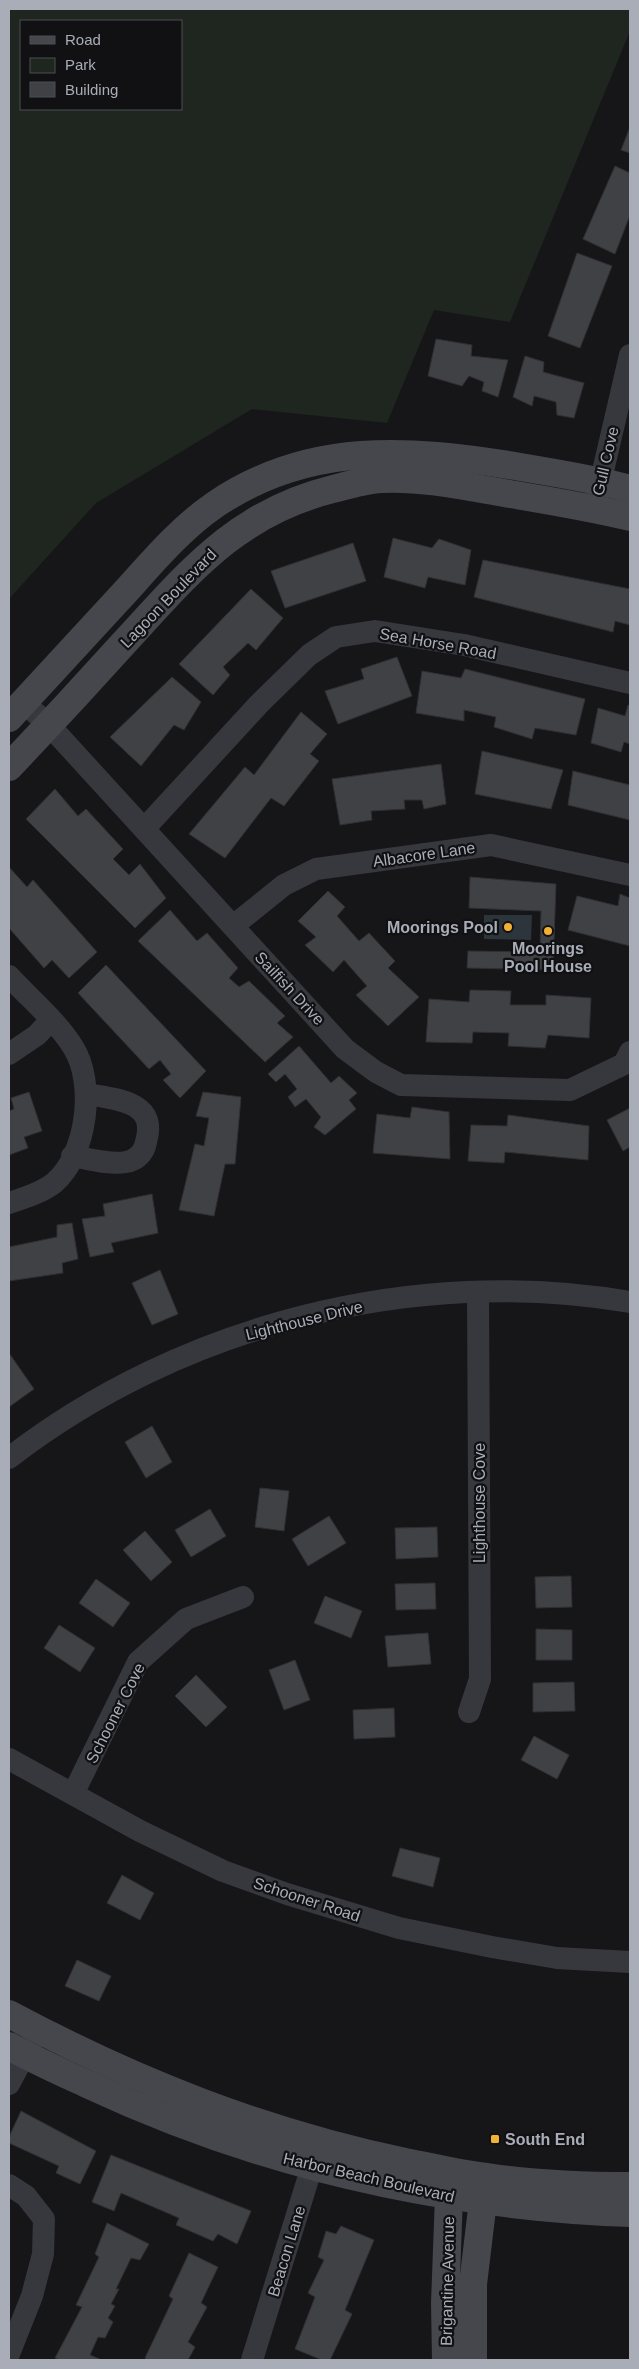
<svg xmlns="http://www.w3.org/2000/svg" width="639" height="2369" font-family="Helvetica,sans-serif">
	<style>
		.green { fill: #1e261f; fill-rule: evenodd }
		.water { fill: #2c353c }
		.building { fill: #404145; stroke: #303034 }
		.lines { fill: none; stroke-linecap: round; stroke-linejoin: round }
		.street { stroke: #37383d; stroke-width: 22 }
		.secondary { stroke: #45474d; stroke-width: 28 }
		.poi-dot { fill: #f2b134; stroke: #111113; stroke-width: 2 }
		.labels { text-anchor: middle; stroke-width: 4.5; stroke-linejoin: round; paint-order: stroke }
		.street-label { font-size: 16px; fill: #a8adb8; stroke: #111113 }
		.poi-label { font-size: 16px; font-weight: bold; fill: #a8adb8; stroke: #111113; text-anchor: end }
	</style>
	<rect width="100%" height="100%" fill="#161618"/>
	<path class="green" d="M 9,9 L 630,9 L 630,31 L 510,322 L 434,310 L 387,423 L 252,409 L 96,503 L 9,599 ZM 21,21 L 181,21 L 181,109 L 21,109 Z"/>
	<path class="water" d="M 484,915 L 532,915 L 531,940 L 484,939 Z"/>
	<g class="building">
		<path d="M 630,127 L 630,153 L 621,150 Z"/>
		<path d="M 615,166 L 630,173 L 630,215 L 615,254 L 583,239 Z"/>
		<path d="M 577,253 L 612,266 L 580,348 L 548,336 Z"/>
		<path d="M 436,339 L 472,345 L 471,356 L 508,360 L 498,397 L 482,391 L 484,382 L 469,376 L 462,386 L 428,376 Z"/>
		<path d="M 525,356 L 544,362 L 543,372 L 584,383 L 574,418 L 557,415 L 556,402 L 534,396 L 532,406 L 513,397 Z"/>
		<path d="M 393,538 L 432,548 L 439,539 L 471,550 L 465,585 L 428,577 L 425,588 L 384,577 Z"/>
		<path d="M 353,543 L 366,581 L 285,608 L 271,571 Z"/>
		<path d="M 483,560 L 630,589 L 630,625 L 615,621 L 613,632 L 474,597 Z"/>
		<path d="M 251,589 L 283,618 L 256,650 L 248,643 L 223,667 L 230,675 L 213,695 L 179,664 Z"/>
		<path d="M 397,657 L 412,696 L 338,724 L 325,691 L 364,679 L 361,669 Z"/>
		<path d="M 465,669 L 585,699 L 576,735 L 535,728 L 532,739 L 494,727 L 496,717 L 464,710 L 464,721 L 416,713 L 422,671 L 461,678 Z"/>
		<path d="M 172,677 L 201,702 L 184,730 L 174,725 L 141,766 L 110,737 Z"/>
		<path d="M 628,705 L 630,706 L 630,744 L 624,742 L 621,752 L 591,743 L 598,708 L 625,716 Z"/>
		<path d="M 301,712 L 327,734 L 310,754 L 319,761 L 284,806 L 271,798 L 225,858 L 189,834 L 245,767 L 254,775 Z"/>
		<path d="M 482,751 L 563,770 L 551,809 L 475,794 Z"/>
		<path d="M 441,764 L 446,804 L 424,809 L 422,800 L 404,800 L 405,809 L 371,811 L 372,820 L 340,825 L 332,779 Z"/>
		<path d="M 573,771 L 630,785 L 630,820 L 568,805 Z"/>
		<path d="M 55,789 L 78,816 L 86,809 L 123,849 L 113,859 L 129,875 L 140,864 L 166,898 L 135,928 L 26,819 Z"/>
		<path d="M 9,867 L 27,887 L 33,880 L 97,952 L 69,978 L 52,960 L 44,968 L 9,928 Z"/>
		<path d="M 470,877 L 556,884 L 553,970 L 467,968 L 468,951 L 540,952 L 541,911 L 469,908 Z"/>
		<path d="M 328,891 L 345,907 L 337,916 L 359,941 L 369,933 L 395,961 L 388,968 L 419,997 L 388,1026 L 356,995 L 367,986 L 344,960 L 333,972 L 305,945 L 316,937 L 298,921 Z"/>
		<path d="M 620,894 L 630,898 L 630,946 L 568,930 L 577,896 L 618,906 Z"/>
		<path d="M 170,910 L 197,941 L 207,933 L 238,968 L 229,978 L 239,987 L 249,981 L 285,1016 L 277,1023 L 293,1037 L 265,1062 L 138,941 Z"/>
		<path d="M 106,965 L 206,1071 L 180,1098 L 163,1080 L 171,1074 L 160,1060 L 149,1069 L 78,993 Z"/>
		<path d="M 470,990 L 511,991 L 510,1005 L 546,1005 L 546,995 L 591,998 L 589,1038 L 548,1035 L 545,1048 L 508,1046 L 509,1033 L 473,1032 L 472,1043 L 426,1042 L 429,999 L 469,1002 Z"/>
		<path d="M 299,1046 L 331,1083 L 339,1076 L 357,1093 L 349,1100 L 356,1109 L 325,1135 L 314,1127 L 321,1117 L 306,1099 L 295,1107 L 288,1097 L 297,1089 L 285,1074 L 276,1082 L 268,1074 Z"/>
		<path d="M 29,1092 L 42,1131 L 24,1137 L 28,1148 L 9,1155 L 9,1111 L 14,1109 L 11,1098 Z"/>
		<path d="M 203,1092 L 241,1097 L 235,1164 L 225,1164 L 214,1216 L 179,1210 L 195,1144 L 204,1146 L 209,1118 L 196,1116 Z"/>
		<path d="M 412,1107 L 449,1112 L 450,1159 L 373,1153 L 377,1114 L 410,1118 Z"/>
		<path d="M 630,1108 L 630,1147 L 623,1151 L 607,1120 Z"/>
		<path d="M 508,1115 L 589,1126 L 588,1160 L 505,1152 L 504,1163 L 468,1161 L 471,1125 L 507,1126 Z"/>
		<path d="M 152,1194 L 158,1233 L 111,1243 L 114,1252 L 90,1257 L 82,1219 L 105,1216 L 103,1204 Z"/>
		<path d="M 72,1223 L 78,1259 L 62,1263 L 63,1273 L 9,1281 L 9,1247 L 57,1237 L 57,1225 Z"/>
		<path d="M 160,1270 L 178,1314 L 152,1325 L 132,1283 Z"/>
		<path d="M 9,1353 L 34,1389 L 9,1407 Z"/>
		<path d="M 152,1426 L 172,1462 L 146,1478 L 125,1442 Z"/>
		<path d="M 260,1488 L 289,1491 L 284,1531 L 255,1527 Z"/>
		<path d="M 210,1509 L 226,1536 L 191,1557 L 175,1530 Z"/>
		<path d="M 329,1516 L 346,1543 L 308,1566 L 292,1539 Z"/>
		<path d="M 437,1527 L 438,1557 L 396,1559 L 395,1528 Z"/>
		<path d="M 145,1531 L 172,1562 L 151,1581 L 123,1550 Z"/>
		<path d="M 571,1576 L 572,1607 L 536,1608 L 535,1577 Z"/>
		<path d="M 96,1579 L 130,1603 L 113,1627 L 79,1603 Z"/>
		<path d="M 435,1583 L 436,1609 L 396,1610 L 395,1584 Z"/>
		<path d="M 325,1596 L 362,1611 L 351,1638 L 314,1623 Z"/>
		<path d="M 59,1625 L 95,1648 L 80,1672 L 44,1648 Z"/>
		<path d="M 536,1629 L 572,1630 L 572,1660 L 536,1660 Z"/>
		<path d="M 428,1633 L 431,1664 L 388,1667 L 385,1636 Z"/>
		<path d="M 295,1660 L 310,1700 L 284,1710 L 269,1670 Z"/>
		<path d="M 196,1675 L 227,1707 L 206,1727 L 175,1696 Z"/>
		<path d="M 574,1682 L 575,1711 L 533,1712 L 533,1683 Z"/>
		<path d="M 394,1708 L 395,1737 L 354,1739 L 353,1710 Z"/>
		<path d="M 534,1736 L 569,1755 L 557,1779 L 521,1760 Z"/>
		<path d="M 400,1848 L 440,1858 L 433,1887 L 392,1876 Z"/>
		<path d="M 122,1875 L 154,1893 L 140,1920 L 107,1903 Z"/>
		<path d="M 77,1960 L 111,1976 L 99,2001 L 65,1986 Z"/>
		<path d="M 21,2111 L 96,2151 L 80,2184 L 56,2173 L 59,2166 L 9,2143 L 9,2137 Z"/>
		<path d="M 111,2155 L 251,2211 L 237,2244 L 218,2234 L 213,2241 L 176,2225 L 179,2218 L 121,2193 L 114,2211 L 92,2202 Z"/>
		<path d="M 107,2223 L 149,2244 L 140,2260 L 131,2258 L 116,2289 L 119,2289 L 111,2304 L 115,2306 L 108,2318 L 113,2322 L 105,2338 L 98,2337 L 90,2355 L 102,2360 L 60,2360 L 55,2358 L 82,2307 L 76,2305 L 99,2257 L 95,2254 Z"/>
		<path d="M 341,2226 L 374,2240 L 345,2310 L 352,2314 L 330,2360 L 322,2360 L 295,2349 L 315,2297 L 308,2293 L 324,2260 L 318,2257 L 326,2231 L 336,2234 Z"/>
		<path d="M 189,2253 L 218,2267 L 201,2303 L 207,2307 L 188,2342 L 195,2347 L 188,2360 L 147,2360 L 145,2358 L 173,2299 L 169,2296 Z"/>
	</g>
	<g class="lines">
		<g class="street">
			<path d="M 597,497 L 630,355"/>
			<path d="M 23,702 L 49,725 L 345,1049 L 376,1072 L 401,1085 L 570,1090 L 624,1064 L 630,1052"/>
			<path d="M 144,829 L 259,704 L 309,655 L 336,637 L 375,631 L 464,645 L 630,683"/>
			<path d="M 233,926 L 284,885 L 316,869 L 491,845 L 630,875"/>
			<path d="M 9,976 C 30,999 57,1021 73,1047 C 96,1083 87,1155 54,1183 C 41,1193 24,1198 9,1203"/>
			<path d="M 9,1054 L 37,1035 L 51,1020"/>
			<path d="M 72,1156 C 89,1159 109,1165 126,1162 C 137,1160 144,1153 146,1142 C 158,1101 116,1099 86,1094"/>
			<path d="M 9,1458 C 181,1325 415,1265 630,1302"/>
			<path d="M 469,1712 L 480,1679 L 478,1292"/>
			<path d="M 9,1759 L 140,1831 L 223,1871 L 287,1894 L 399,1928 L 492,1947 L 557,1958 L 630,1962"/>
			<path d="M 73,1794 L 138,1662 L 186,1619 L 243,1597"/>
			<path d="M 9,2084 L 33,2039"/>
			<path d="M 9,2185 L 26,2196 L 44,2219 L 43,2254 L 32,2296 L 9,2354"/>
			<path d="M 252,2360 L 317,2150"/>
		</g>
		<g class="secondary">
			<path d="M 9,718 C 48,676 87,633 127,590 C 154,560 182,527 216,504 C 309,441 410,449 515,466 C 554,473 592,478 630,489"/>
			<path d="M 9,767 C 47,727 85,686 122,645 C 187,575 235,513 333,489 C 348,485 365,480 381,479 C 423,477 463,486 504,493 C 546,500 589,507 630,517"/>
			<path d="M 9,2014 C 136,2082 263,2132 405,2162 C 432,2167 459,2174 487,2177 C 534,2184 583,2186 630,2186"/>
			<path d="M 9,2046 C 34,2060 61,2072 87,2084 C 258,2164 441,2206 630,2213"/>
			<path d="M 446,2360 L 445,2303 L 449,2196 L 452,2178"/>
			<path d="M 473,2360 L 473,2284 L 485,2184"/>
		</g>
	</g>
	<g class="poi-dot">
		<circle cx="508" cy="927" r="5"/>
		<circle cx="548" cy="931" r="5"/>
		<rect x="490" y="2134" width="10" height="10" rx="2.5"/>
	</g>
	<g class="labels">
		<g class="street-label">
			<text transform="translate(605 461) rotate(-77)" y="6">Gull Cove</text>
			<text transform="translate(168 598) rotate(-46)" y="6">Lagoon Boulevard</text>
			<text transform="translate(438 643) rotate(10)" y="6">Sea Horse Road</text>
			<text transform="translate(424 854) rotate(-8)" y="6">Albacore Lane</text>
			<text transform="translate(290 988) rotate(47)" y="6">Sailfish Drive</text>
			<text transform="translate(304 1320) rotate(-14)" y="6">Lighthouse Drive</text>
			<text transform="translate(479 1503) rotate(-90)" y="6">Lighthouse Cove</text>
			<text transform="translate(115 1713) rotate(-63)" y="6">Schooner Cove</text>
			<text transform="translate(307 1899) rotate(18)" y="6">Schooner Road</text>
			<text transform="translate(369 2177) rotate(13)" y="6">Harbor Beach Boulevard</text>
			<text transform="translate(286 2251) rotate(-73)" y="6">Beacon Lane</text>
			<text transform="translate(447 2281) rotate(-89)" y="6">Brigantine Avenue</text>
		</g>
		<g class="poi-label">
			<text x="498" y="933">Moorings Pool</text>
			<text x="548" y="954" text-anchor="middle">Moorings<tspan x="548" dy="18">Pool House</tspan></text>
			<text x="505" y="2145" text-anchor="start">South End</text>
		</g>
	</g>
	<rect width="639" height="2369" fill="none" stroke="#a8adb8" stroke-width="20"/>
	<rect x="20" y="20" width="162" height="90" fill="#111113" stroke="#4d4f55"/>
	<rect x="30" y="36" width="25" height="8" fill="#45474d" stroke="#4d4f55"/>
	<text x="65" y="45" font-size="15" fill="#a8adb8">Road</text>
	<rect x="30" y="58" width="25" height="15" fill="#1e261f" stroke="#4d4f55"/>
	<text x="65" y="70" font-size="15" fill="#a8adb8">Park</text>
	<rect x="30" y="82" width="25" height="15" fill="#404145" stroke="#4d4f55"/>
	<text x="65" y="95" font-size="15" fill="#a8adb8">Building</text>
</svg>
